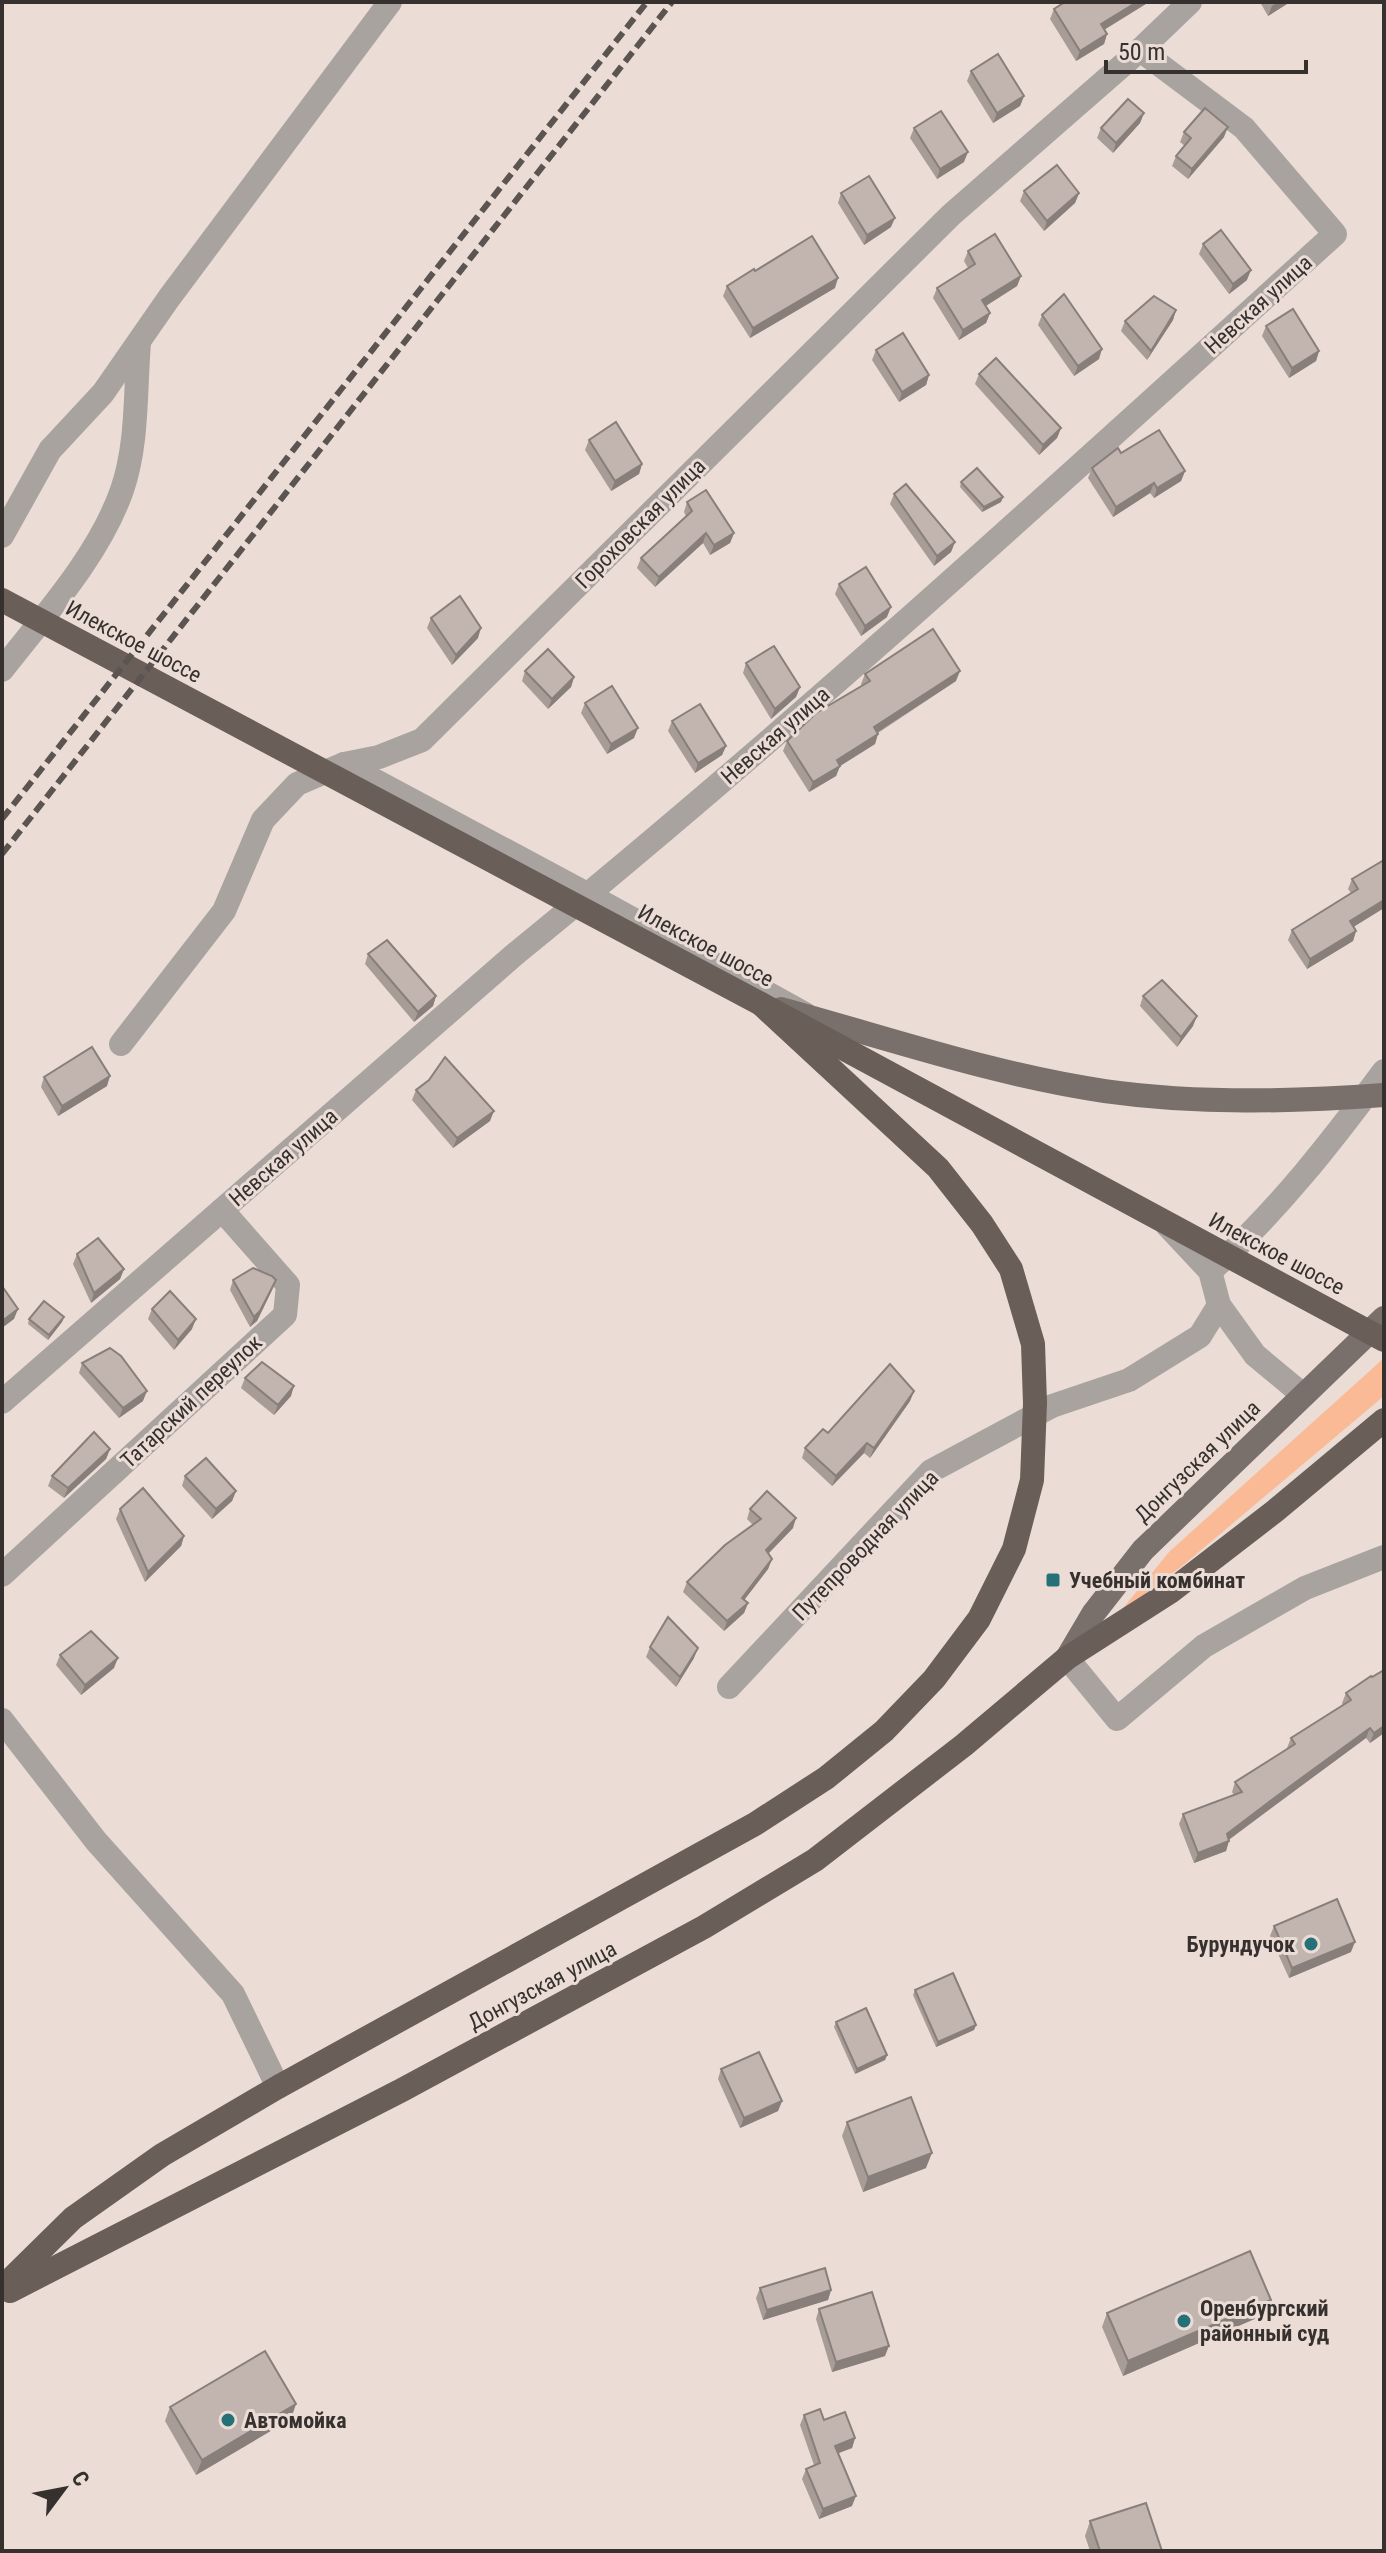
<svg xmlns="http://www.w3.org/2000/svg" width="1386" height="2553" font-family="'Roboto Condensed',sans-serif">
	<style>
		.green { fill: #faba96 }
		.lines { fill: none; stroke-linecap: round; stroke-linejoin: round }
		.minor { stroke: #a9a3a0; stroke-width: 24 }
		.major { stroke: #7a706b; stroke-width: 24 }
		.highway { stroke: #695e58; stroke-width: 24 }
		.rail { stroke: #5b5450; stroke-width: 6; stroke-dasharray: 12 6; stroke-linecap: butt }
		.wall { fill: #a79c96 }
		.shaded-wall { fill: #887f7a }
		.building { fill: #c2b5af; stroke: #887f7a; stroke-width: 2 }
		.poi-dot { fill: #267177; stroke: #ebddd6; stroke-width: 3 }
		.labels { text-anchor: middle; stroke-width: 6; stroke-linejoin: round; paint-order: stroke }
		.street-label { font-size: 22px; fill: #36312e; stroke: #ebddd6 }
		.poi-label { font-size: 22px; font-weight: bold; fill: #36312e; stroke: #ebddd6; text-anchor: start }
	</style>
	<rect width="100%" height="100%" fill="#ebddd6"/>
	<path class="green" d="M 1384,1358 L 1384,1396 L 1181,1567 L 1119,1613 L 1169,1552 Z"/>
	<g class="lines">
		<g class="minor">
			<path d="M 2,536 L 50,450 L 103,393 L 169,298 L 390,2"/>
			<path d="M 2,670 C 44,616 99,556 122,490 C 138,444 135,391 139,343"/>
			<path d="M 344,764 L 589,895 L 805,1014"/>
			<path d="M 121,1044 L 224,911 L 263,820 L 297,784 L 344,764 L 379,757 L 422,740 L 951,215 L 1140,50 L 1190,2"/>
			<path d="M 1167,1225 L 1210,1271 L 1219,1305 L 1255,1355 L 1303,1395"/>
			<path d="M 1215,1267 C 1280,1208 1332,1141 1384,1071"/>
			<path d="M 2,1402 L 514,955 C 797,725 1065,479 1335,234 L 1244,128 L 1140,50"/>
			<path d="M 2,1575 L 285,1315 L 288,1285 L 222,1210"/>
			<path d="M 1067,1658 L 1117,1719 L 1204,1646 L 1305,1588 L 1384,1557"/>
			<path d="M 729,1687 L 931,1471 L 1052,1406 L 1129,1380 L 1200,1336 L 1219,1305"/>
			<path d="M 2,1720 L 96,1841 L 233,1994 L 278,2087"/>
		</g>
		<g class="major">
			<path d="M 781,1009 C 888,1038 995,1075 1105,1091 C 1197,1104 1291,1102 1384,1095"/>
			<path d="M 1067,1658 L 1093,1614 L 1143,1550 L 1384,1318"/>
		</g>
		<g class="highway">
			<path d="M 2,600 L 761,1004 L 1384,1340"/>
			<path d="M 2,2288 L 73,2218 L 162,2155 L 278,2087 L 755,1824 L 826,1778 L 884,1731 L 934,1679 L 979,1619 L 1014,1549 L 1032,1480 L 1035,1403 L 1033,1344 L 1011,1269 L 982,1224 L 938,1168 L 761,1004"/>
			<path d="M 10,2291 L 402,2090 L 704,1927 L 815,1860 L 964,1745 L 1067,1658 L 1170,1592 L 1275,1511 L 1384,1420"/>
		</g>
		<g class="rail">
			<path d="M 2,819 L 647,2"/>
			<path d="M 2,854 L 672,2"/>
		</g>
	</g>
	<g class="wall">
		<path d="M 1065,2 L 1149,2 L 1104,30 L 1107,34 L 1104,44 L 1076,61 L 1050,19 L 1054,9 Z"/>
		<path d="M 1260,2 L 1290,2 L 1268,16 Z"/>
		<path d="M 971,71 L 1024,96 L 1020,106 L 993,123 L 967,81 Z"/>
		<path d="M 1144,113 L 1140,123 L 1113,153 L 1097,138 L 1101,128 Z"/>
		<path d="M 914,128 L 964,162 L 937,179 L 910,138 Z"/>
		<path d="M 1184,132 L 1224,137 L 1188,179 L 1172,166 L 1176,156 L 1185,146 L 1180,142 Z"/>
		<path d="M 1024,191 L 1079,193 L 1075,203 L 1044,231 L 1020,201 Z"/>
		<path d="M 841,193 L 891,227 L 864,245 L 838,203 Z"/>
		<path d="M 1203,244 L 1247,280 L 1229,294 L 1199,254 Z"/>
		<path d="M 968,251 L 1021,276 L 1017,286 L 986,306 L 990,313 L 986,323 L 959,340 L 933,298 L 937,288 L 968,268 L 964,261 Z"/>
		<path d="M 755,271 L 835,288 L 750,338 L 723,296 L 727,286 Z"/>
		<path d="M 1176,310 L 1173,320 L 1147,360 L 1121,331 L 1125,321 Z"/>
		<path d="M 1042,315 L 1099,359 L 1074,376 L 1038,325 Z"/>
		<path d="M 1266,326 L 1319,351 L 1316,361 L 1289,378 L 1262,336 Z"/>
		<path d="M 876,350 L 929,375 L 926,385 L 899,402 L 872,360 Z"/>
		<path d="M 979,374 L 1061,428 L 1057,438 L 1039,455 L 975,384 Z"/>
		<path d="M 589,440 L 642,464 L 639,474 L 611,491 L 585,450 Z"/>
		<path d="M 1121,453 L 1185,471 L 1181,481 L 1154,498 L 1150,493 L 1113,517 L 1088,478 L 1092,468 Z"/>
		<path d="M 961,482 L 1003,497 L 1001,502 L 982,512 L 960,487 Z"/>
		<path d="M 894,494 L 955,542 L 951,552 L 934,566 L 890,504 Z"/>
		<path d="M 687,502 L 734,533 L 730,543 L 710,555 L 703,543 L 655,587 L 637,568 L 641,558 L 686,516 L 684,512 Z"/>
		<path d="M 839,584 L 887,617 L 861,636 L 835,594 Z"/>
		<path d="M 431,618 L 478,638 L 452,665 L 427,628 Z"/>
		<path d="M 746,663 L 800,687 L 796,697 L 771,719 L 743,673 Z"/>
		<path d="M 525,671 L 574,677 L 571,687 L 548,709 L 522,681 Z"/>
		<path d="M 865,674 L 956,681 L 878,733 L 875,744 L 840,766 L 836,776 L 809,792 L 783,751 L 787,741 L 862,686 L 861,684 Z"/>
		<path d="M 585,703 L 634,738 L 607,754 L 581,713 Z"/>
		<path d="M 672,721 L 726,746 L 722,755 L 695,773 L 668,731 Z"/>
		<path d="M 1352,879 L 1384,908 L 1354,926 L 1356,931 L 1353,941 L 1307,969 L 1288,940 L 1292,930 L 1351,893 L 1348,889 Z"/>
		<path d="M 368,954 L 436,996 L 433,1006 L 414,1022 L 365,964 Z"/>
		<path d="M 1143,996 L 1193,1026 L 1177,1047 L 1140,1006 Z"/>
		<path d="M 44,1077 L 107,1086 L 58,1116 L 41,1087 Z"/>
		<path d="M 416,1090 L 490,1121 L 453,1148 L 412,1100 Z"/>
		<path d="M 77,1254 L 124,1269 L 120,1279 L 91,1303 L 73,1264 Z"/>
		<path d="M 233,1280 L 276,1280 L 272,1290 L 257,1321 L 250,1327 L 230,1290 Z"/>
		<path d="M 152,1309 L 192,1329 L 174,1350 L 148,1319 Z"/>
		<path d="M 64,1317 L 62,1322 L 48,1340 L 28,1324 L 29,1319 Z"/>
		<path d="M 82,1363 L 143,1401 L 119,1418 L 79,1373 Z"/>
		<path d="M 245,1378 L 291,1396 L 274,1415 L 241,1388 Z"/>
		<path d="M 914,1391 L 910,1401 L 870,1458 L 864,1453 L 832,1486 L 802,1458 L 805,1448 L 828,1433 Z"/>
		<path d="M 110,1449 L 106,1459 L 64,1498 L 48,1486 L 52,1476 Z"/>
		<path d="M 185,1476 L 236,1491 L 232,1501 L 212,1519 L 182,1486 Z"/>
		<path d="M 120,1509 L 184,1536 L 181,1546 L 145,1582 L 116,1519 Z"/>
		<path d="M 750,1509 L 793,1528 L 768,1554 L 772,1559 L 768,1569 L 744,1600 L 748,1603 L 744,1613 L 724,1631 L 683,1592 L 687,1582 L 753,1525 L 747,1519 Z"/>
		<path d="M 650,1647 L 694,1658 L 676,1687 L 646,1657 Z"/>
		<path d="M 60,1655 L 114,1668 L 81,1695 L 56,1665 Z"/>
		<path d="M 1346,1693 L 1384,1733 L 1370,1743 L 1366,1738 L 1282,1800 L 1229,1840 L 1226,1851 L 1194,1863 L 1179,1824 L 1183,1814 L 1234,1795 L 1232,1792 L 1235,1782 L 1288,1749 L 1287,1748 L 1291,1738 L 1343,1705 L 1342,1703 Z"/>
		<path d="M 1274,1926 L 1351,1952 L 1289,1978 L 1270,1936 Z"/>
		<path d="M 915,1990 L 976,2025 L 974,2030 L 936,2047 L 913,1995 Z"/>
		<path d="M 836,2022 L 887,2055 L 885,2060 L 855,2074 L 834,2027 Z"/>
		<path d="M 721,2069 L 782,2101 L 778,2111 L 740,2128 L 718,2079 Z"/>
		<path d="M 847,2122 L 926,2168 L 863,2192 L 842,2136 Z"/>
		<path d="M 760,2288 L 831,2290 L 828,2300 L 763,2320 L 756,2298 Z"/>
		<path d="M 819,2309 L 885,2356 L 832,2372 L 816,2319 Z"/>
		<path d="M 1107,2313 L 1266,2314 L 1123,2376 L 1102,2327 Z"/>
		<path d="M 170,2407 L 291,2419 L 196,2475 L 165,2421 Z"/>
		<path d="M 804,2415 L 824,2420 L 855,2438 L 852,2448 L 838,2453 L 852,2506 L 819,2519 L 802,2479 L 806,2469 L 814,2465 L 800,2425 Z"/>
		<path d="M 1090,2521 L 1162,2551 L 1090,2551 L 1085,2536 Z"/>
	</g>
	<g class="shaded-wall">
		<path d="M 1137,2 L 1149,2 L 1097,34 L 1101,24 Z"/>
		<path d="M 1278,2 L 1290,2 L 1268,16 L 1272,6 Z"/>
		<path d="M 1107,34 L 1104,44 L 1076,61 L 1080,51 Z"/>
		<path d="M 1024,96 L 1020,106 L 993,123 L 997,113 Z"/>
		<path d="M 1144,113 L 1140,123 L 1113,153 L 1116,143 Z"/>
		<path d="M 1228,127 L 1224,137 L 1188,179 L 1192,169 Z"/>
		<path d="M 968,152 L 964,162 L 937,179 L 940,169 Z"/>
		<path d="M 1079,193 L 1075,203 L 1044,231 L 1047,221 Z"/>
		<path d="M 895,218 L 891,227 L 864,245 L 867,235 Z"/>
		<path d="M 1251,270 L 1247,280 L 1229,294 L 1233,284 Z"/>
		<path d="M 1021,276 L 1017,286 L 979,310 L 982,300 Z"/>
		<path d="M 838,278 L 835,288 L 750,338 L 753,328 Z"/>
		<path d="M 1176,310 L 1173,320 L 1147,360 L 1151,351 Z"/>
		<path d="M 990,313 L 986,323 L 959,340 L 963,330 Z"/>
		<path d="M 1102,349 L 1099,359 L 1074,376 L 1078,366 Z"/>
		<path d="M 1319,351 L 1316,361 L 1289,378 L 1292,368 Z"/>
		<path d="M 929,375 L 926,385 L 899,402 L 902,392 Z"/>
		<path d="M 1061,428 L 1057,438 L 1039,455 L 1043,445 Z"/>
		<path d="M 642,464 L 639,474 L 611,491 L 615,481 Z"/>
		<path d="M 1185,471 L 1181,481 L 1154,498 L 1157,488 Z"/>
		<path d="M 1154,483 L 1150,493 L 1113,517 L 1116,507 Z"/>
		<path d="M 1003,497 L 1001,502 L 982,512 L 984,507 Z"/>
		<path d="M 706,533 L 703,543 L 655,587 L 659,577 Z"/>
		<path d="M 734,533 L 730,543 L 710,555 L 714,545 Z"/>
		<path d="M 955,542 L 951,552 L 934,566 L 937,556 Z"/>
		<path d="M 891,607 L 887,617 L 861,636 L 865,626 Z"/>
		<path d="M 481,628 L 478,638 L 452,665 L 456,655 Z"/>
		<path d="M 960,671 L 956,681 L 870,737 L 874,727 Z"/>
		<path d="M 574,677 L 571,687 L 548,709 L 552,699 Z"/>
		<path d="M 800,687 L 796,697 L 771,719 L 775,709 Z"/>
		<path d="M 638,728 L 634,738 L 607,754 L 611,744 Z"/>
		<path d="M 878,734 L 875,744 L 840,766 L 836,776 L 809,792 L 813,782 L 837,760 Z"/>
		<path d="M 726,746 L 722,755 L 695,773 L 698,763 Z"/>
		<path d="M 1384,900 L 1384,908 L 1347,931 L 1350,921 Z"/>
		<path d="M 1356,931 L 1353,941 L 1307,969 L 1310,959 Z"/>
		<path d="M 436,996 L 433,1006 L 414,1022 L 418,1012 Z"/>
		<path d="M 1197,1016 L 1193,1026 L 1177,1047 L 1181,1037 Z"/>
		<path d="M 110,1076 L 107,1086 L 58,1116 L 62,1106 Z"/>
		<path d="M 494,1111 L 490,1121 L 453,1148 L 457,1138 Z"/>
		<path d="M 124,1269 L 120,1279 L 91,1303 L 94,1293 Z"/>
		<path d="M 276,1280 L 272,1290 L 257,1321 L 250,1327 L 254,1317 Z"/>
		<path d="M 18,1309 L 14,1319 L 2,1328 L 2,1321 Z"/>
		<path d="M 64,1317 L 62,1322 L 48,1340 L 49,1335 Z"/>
		<path d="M 196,1319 L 192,1329 L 174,1350 L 178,1340 Z"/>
		<path d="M 294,1386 L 291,1396 L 274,1415 L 278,1405 Z"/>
		<path d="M 147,1391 L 143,1401 L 119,1418 L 123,1408 Z"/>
		<path d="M 914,1391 L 910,1401 L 870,1458 L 874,1448 Z"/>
		<path d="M 867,1443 L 864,1453 L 832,1486 L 836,1476 Z"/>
		<path d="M 110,1449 L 106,1459 L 64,1498 L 68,1488 Z"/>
		<path d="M 236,1491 L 232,1501 L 212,1519 L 216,1509 Z"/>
		<path d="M 796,1518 L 793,1528 L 762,1560 L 766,1550 Z"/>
		<path d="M 184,1536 L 181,1546 L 145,1582 L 148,1572 Z"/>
		<path d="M 772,1559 L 768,1569 L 738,1608 L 742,1598 Z"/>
		<path d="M 748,1603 L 744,1613 L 724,1631 L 727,1621 Z"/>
		<path d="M 698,1648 L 694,1658 L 676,1687 L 680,1677 Z"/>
		<path d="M 118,1658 L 114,1668 L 81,1695 L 85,1685 Z"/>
		<path d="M 1384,1726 L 1384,1733 L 1370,1743 L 1374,1733 Z"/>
		<path d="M 1370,1728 L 1366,1738 L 1224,1843 L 1229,1841 L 1226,1851 L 1194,1863 L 1198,1853 L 1227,1834 Z"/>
		<path d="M 1355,1942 L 1351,1952 L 1289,1978 L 1292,1968 Z"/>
		<path d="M 976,2025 L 974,2030 L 936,2047 L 938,2042 Z"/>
		<path d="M 887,2055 L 885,2060 L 855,2074 L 857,2069 Z"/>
		<path d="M 782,2101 L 778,2111 L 740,2128 L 744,2118 Z"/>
		<path d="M 932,2153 L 926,2168 L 863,2192 L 868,2177 Z"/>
		<path d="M 831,2290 L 828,2300 L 763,2320 L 767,2310 Z"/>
		<path d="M 1271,2300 L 1266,2314 L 1123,2376 L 1128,2361 Z"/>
		<path d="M 889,2346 L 885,2356 L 832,2372 L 836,2362 Z"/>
		<path d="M 296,2404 L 291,2419 L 196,2475 L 202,2460 Z"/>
		<path d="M 855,2438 L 852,2448 L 831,2456 L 835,2446 Z"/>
		<path d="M 856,2496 L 852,2506 L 819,2519 L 823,2509 Z"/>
	</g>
	<g class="building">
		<path d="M 1065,2 L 1137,2 L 1101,24 L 1107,34 L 1080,51 L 1054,9 Z"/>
		<path d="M 998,54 L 1024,96 L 997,113 L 971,71 Z"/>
		<path d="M 1128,99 L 1144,113 L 1116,143 L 1101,128 Z"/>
		<path d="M 1205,108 L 1228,127 L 1192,169 L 1176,156 L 1191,138 L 1184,132 Z"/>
		<path d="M 941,111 L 968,152 L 940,169 L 914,128 Z"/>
		<path d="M 1057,165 L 1079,193 L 1047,221 L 1024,191 Z"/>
		<path d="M 869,176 L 895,218 L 867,235 L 841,193 Z"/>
		<path d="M 1221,230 L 1251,270 L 1233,284 L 1203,244 Z"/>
		<path d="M 995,234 L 1021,276 L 982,300 L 990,313 L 963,330 L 937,288 L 975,264 L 968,251 Z"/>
		<path d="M 812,236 L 838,278 L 753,328 L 727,286 L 754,269 L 755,271 Z"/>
		<path d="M 1064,294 L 1102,349 L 1078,366 L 1042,315 Z"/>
		<path d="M 1154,296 L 1176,310 L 1151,351 L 1125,321 Z"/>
		<path d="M 1293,309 L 1319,351 L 1292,368 L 1266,326 Z"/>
		<path d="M 903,333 L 929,375 L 902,392 L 876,350 Z"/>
		<path d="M 996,358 L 1061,428 L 1043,445 L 979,374 Z"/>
		<path d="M 616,422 L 642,464 L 615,481 L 589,440 Z"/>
		<path d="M 1159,430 L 1185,471 L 1157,488 L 1154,483 L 1116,507 L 1092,468 L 1118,448 L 1121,453 Z"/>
		<path d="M 977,468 L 1003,497 L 984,507 L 961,482 Z"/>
		<path d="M 906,484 L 955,542 L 937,556 L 894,494 Z"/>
		<path d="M 706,490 L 734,533 L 714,545 L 706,533 L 659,577 L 641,558 L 692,511 L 687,502 Z"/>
		<path d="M 866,567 L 891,607 L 865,626 L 839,584 Z"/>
		<path d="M 460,596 L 481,628 L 456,655 L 431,618 Z"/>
		<path d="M 933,629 L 960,671 L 874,727 L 878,734 L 837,760 L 840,766 L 813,782 L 787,741 L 816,713 L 870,681 L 865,674 Z"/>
		<path d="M 774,646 L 800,687 L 775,709 L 746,663 Z"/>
		<path d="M 548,649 L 574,677 L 552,699 L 525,671 Z"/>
		<path d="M 612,686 L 638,728 L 611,744 L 585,703 Z"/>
		<path d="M 700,704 L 726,746 L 698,763 L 672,721 Z"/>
		<path d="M 1384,860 L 1384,900 L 1350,921 L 1356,931 L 1310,959 L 1292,930 L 1358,889 L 1352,879 Z"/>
		<path d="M 387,940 L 436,996 L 418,1012 L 368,954 Z"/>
		<path d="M 1162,980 L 1197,1016 L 1181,1037 L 1143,996 Z"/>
		<path d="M 92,1047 L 110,1076 L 62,1106 L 44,1077 Z"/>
		<path d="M 445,1057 L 494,1111 L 457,1138 L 416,1090 L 429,1080 Z"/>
		<path d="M 98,1238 L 124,1269 L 94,1293 L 77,1254 Z"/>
		<path d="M 253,1268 L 272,1276 L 276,1280 L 260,1311 L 254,1317 L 233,1280 Z"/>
		<path d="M 2,1286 L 18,1309 L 2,1321 Z"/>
		<path d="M 170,1291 L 196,1319 L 178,1340 L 152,1309 Z"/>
		<path d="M 44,1301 L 64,1317 L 49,1335 L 29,1319 Z"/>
		<path d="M 110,1348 L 121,1356 L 147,1391 L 123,1408 L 82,1363 Z"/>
		<path d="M 262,1362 L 294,1386 L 278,1405 L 245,1378 Z"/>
		<path d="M 890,1364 L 914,1391 L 874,1448 L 867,1443 L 836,1476 L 805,1448 L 823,1429 L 828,1433 Z"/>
		<path d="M 94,1432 L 110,1449 L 68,1488 L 52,1476 Z"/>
		<path d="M 206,1458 L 236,1491 L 216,1509 L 185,1476 Z"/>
		<path d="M 143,1488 L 184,1536 L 148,1572 L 120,1509 Z"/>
		<path d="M 767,1491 L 796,1518 L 766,1550 L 772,1559 L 742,1598 L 748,1603 L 727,1621 L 687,1582 L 725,1545 L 761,1519 L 750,1509 Z"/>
		<path d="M 668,1617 L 698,1648 L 680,1677 L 650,1647 Z"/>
		<path d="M 91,1631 L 118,1658 L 85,1685 L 60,1655 Z"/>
		<path d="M 1384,1670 L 1384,1726 L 1374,1733 L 1370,1728 L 1285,1790 L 1227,1834 L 1229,1841 L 1198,1853 L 1183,1814 L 1242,1792 L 1235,1782 L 1295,1744 L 1291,1738 L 1351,1700 L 1346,1693 L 1371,1676 L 1372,1677 Z"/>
		<path d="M 1337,1899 L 1355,1942 L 1292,1968 L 1274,1926 Z"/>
		<path d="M 953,1973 L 976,2025 L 938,2042 L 915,1990 Z"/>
		<path d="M 866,2008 L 887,2055 L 857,2069 L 836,2022 Z"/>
		<path d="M 759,2052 L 782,2101 L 744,2118 L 721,2069 Z"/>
		<path d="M 911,2097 L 932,2153 L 868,2177 L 847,2122 Z"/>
		<path d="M 1250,2251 L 1271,2300 L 1128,2361 L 1107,2313 Z"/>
		<path d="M 825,2268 L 831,2290 L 767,2310 L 760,2288 Z"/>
		<path d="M 872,2292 L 889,2346 L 836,2362 L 819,2309 Z"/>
		<path d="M 265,2351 L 296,2404 L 202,2460 L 170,2407 Z"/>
		<path d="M 820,2409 L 824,2420 L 845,2412 L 855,2438 L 835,2446 L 856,2496 L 823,2509 L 806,2469 L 820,2463 L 804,2415 Z"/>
		<path d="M 1146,2503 L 1162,2551 L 1100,2551 L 1090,2521 Z"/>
	</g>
	<g class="poi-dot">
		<rect x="1045" y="1572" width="16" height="16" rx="4"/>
		<circle cx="1311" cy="1944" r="8"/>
		<circle cx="1184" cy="2321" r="8"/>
		<circle cx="228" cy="2420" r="8"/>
	</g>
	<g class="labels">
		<g class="street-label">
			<text transform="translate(1258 304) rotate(-42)" y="8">Невская улица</text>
			<text transform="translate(640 523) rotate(-45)" y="8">Гороховская улица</text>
			<text transform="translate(134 641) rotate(28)" y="8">Илекское шоссе</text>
			<text transform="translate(775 735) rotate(-41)" y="8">Невская улица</text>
			<text transform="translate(706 945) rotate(28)" y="8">Илекское шоссе</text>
			<text transform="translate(283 1157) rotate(-41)" y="8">Невская улица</text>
			<text transform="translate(1277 1253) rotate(28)" y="8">Илекское шоссе</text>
			<text transform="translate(191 1401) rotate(-43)" y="8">Татарский переулок</text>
			<text transform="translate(1197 1461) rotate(-44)" y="8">Донгузская улица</text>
			<text transform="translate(865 1545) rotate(-46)" y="8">Путепроводная улица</text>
			<text transform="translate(542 1985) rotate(-28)" y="8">Донгузская улица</text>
		</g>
		<g class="poi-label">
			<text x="1069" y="1588">Учебный комбинат</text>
			<text x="1295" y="1952" text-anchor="end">Бурундучок</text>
			<text x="1200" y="2316">Оренбургский<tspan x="1200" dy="25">районный суд</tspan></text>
			<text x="244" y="2428">Автомойка</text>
		</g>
	</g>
	<rect width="1386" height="2553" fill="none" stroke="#36312e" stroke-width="8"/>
	<g transform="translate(64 2489) rotate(58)" stroke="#ebddd6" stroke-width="6" paint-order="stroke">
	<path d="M0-6L14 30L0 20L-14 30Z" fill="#36312e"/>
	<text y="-12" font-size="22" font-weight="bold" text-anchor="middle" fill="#36312e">С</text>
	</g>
	<path d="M1106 60v12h200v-12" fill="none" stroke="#36312e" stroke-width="4"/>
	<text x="1118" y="60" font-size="24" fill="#36312e" stroke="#ebddd6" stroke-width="6" paint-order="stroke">50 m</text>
</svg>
